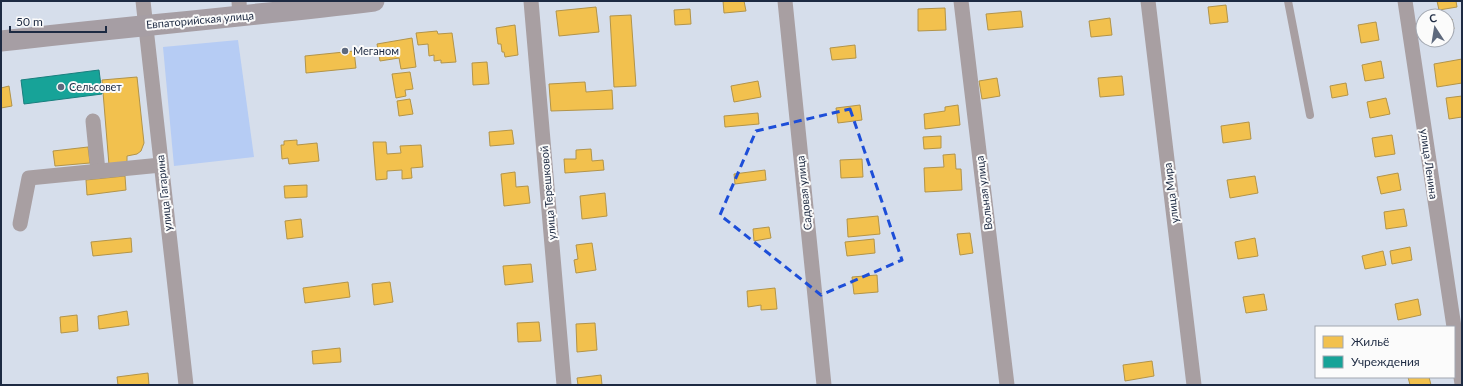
<svg xmlns="http://www.w3.org/2000/svg" width="1463" height="386" font-family="Lato,sans-serif">
	<style>
		.green { fill: #b6ccf4 }
		.homes { fill: #f2c14e; stroke: #b2944a }
		.public { fill: #17a398; stroke: #197f7e }
		.lines { fill: none; stroke-linecap: round; stroke-linejoin: round }
		.service { stroke: #a89fa2; stroke-width: 8 }
		.minor { stroke: #a89fa2; stroke-width: 15 }
		.secondary { stroke: #a69ea4; stroke-width: 21 }
		.marked { fill: none; stroke: #1d4ed8; stroke-width: 3; stroke-dasharray: 8 5; stroke-linejoin: round }
		.poi-dot { fill: #5e697d; stroke: #fbfbfb; stroke-width: 1.5 }
		.labels { text-anchor: middle; stroke-width: 4; stroke-linejoin: round; paint-order: stroke }
		.street-label { font-size: 11px; fill: #1d2a42; stroke: #fbfbfb }
		.poi-label { font-size: 11px; fill: #1d2a42; stroke: #fbfbfb; text-anchor: start }
	</style>
	<rect width="100%" height="100%" fill="#d6deeb"/>
	<path class="green" d="M 238,40 L 254,157 L 174,166 L 163,47 Z"/>
	<g class="homes">
		<path d="M 723,1 L 744,1 L 746,11 L 724,13 Z"/>
		<path d="M 1437,1 L 1456,1 L 1457,7 L 1439,10 Z"/>
		<path d="M 1226,5 L 1228,22 L 1210,24 L 1208,7 Z"/>
		<path d="M 596,7 L 599,32 L 559,36 L 556,11 Z"/>
		<path d="M 945,8 L 946,30 L 918,31 L 918,9 Z"/>
		<path d="M 690,9 L 691,24 L 675,25 L 674,10 Z"/>
		<path d="M 1021,11 L 1023,27 L 988,30 L 986,14 Z"/>
		<path d="M 631,15 L 636,86 L 614,87 L 610,16 Z"/>
		<path d="M 1110,18 L 1112,35 L 1091,37 L 1089,21 Z"/>
		<path d="M 1452,19 L 1454,29 L 1447,30 L 1447,20 Z"/>
		<path d="M 1376,22 L 1379,40 L 1361,43 L 1358,25 Z"/>
		<path d="M 515,25 L 518,55 L 505,57 L 504,52 L 502,52 L 501,44 L 498,44 L 496,28 Z"/>
		<path d="M 437,31 L 438,34 L 452,33 L 456,62 L 441,63 L 441,60 L 434,61 L 434,55 L 429,56 L 428,44 L 418,45 L 416,33 Z"/>
		<path d="M 412,38 L 416,67 L 401,69 L 399,58 L 380,61 L 377,44 Z"/>
		<path d="M 855,45 L 856,58 L 832,60 L 830,48 Z"/>
		<path d="M 354,51 L 356,68 L 306,73 L 305,56 Z"/>
		<path d="M 1462,59 L 1462,83 L 1437,87 L 1434,64 Z"/>
		<path d="M 1381,61 L 1384,78 L 1365,81 L 1362,65 Z"/>
		<path d="M 487,62 L 489,84 L 473,85 L 472,63 Z"/>
		<path d="M 410,72 L 413,89 L 405,90 L 406,96 L 396,98 L 392,74 Z"/>
		<path d="M 1122,76 L 1124,95 L 1100,97 L 1098,78 Z"/>
		<path d="M 137,77 L 144,143 L 141,151 L 137,154 L 127,156 L 127,163 L 109,165 L 102,80 Z"/>
		<path d="M 997,78 L 1000,96 L 982,99 L 979,81 Z"/>
		<path d="M 758,81 L 761,97 L 734,102 L 731,86 Z"/>
		<path d="M 585,82 L 586,92 L 612,90 L 613,109 L 551,111 L 549,84 Z"/>
		<path d="M 1346,83 L 1348,95 L 1332,98 L 1330,86 Z"/>
		<path d="M 9,86 L 12,106 L 1,108 L 1,88 Z"/>
		<path d="M 1462,96 L 1462,117 L 1449,119 L 1446,98 Z"/>
		<path d="M 1386,98 L 1390,114 L 1370,118 L 1367,102 Z"/>
		<path d="M 410,99 L 413,114 L 399,116 L 397,101 Z"/>
		<path d="M 860,105 L 862,120 L 838,123 L 836,108 Z"/>
		<path d="M 958,105 L 960,125 L 925,129 L 924,114 L 945,111 L 945,107 Z"/>
		<path d="M 758,113 L 759,124 L 725,127 L 724,116 Z"/>
		<path d="M 1249,122 L 1251,139 L 1223,143 L 1221,126 Z"/>
		<path d="M 512,130 L 514,144 L 490,146 L 489,132 Z"/>
		<path d="M 1392,135 L 1395,154 L 1375,157 L 1372,138 Z"/>
		<path d="M 941,136 L 941,148 L 924,149 L 923,137 Z"/>
		<path d="M 297,140 L 297,145 L 317,143 L 319,161 L 289,164 L 288,158 L 282,159 L 281,145 L 284,145 L 284,141 Z"/>
		<path d="M 373,142 L 386,142 L 387,154 L 401,153 L 400,146 L 421,145 L 423,167 L 411,168 L 412,178 L 402,179 L 402,170 L 387,171 L 387,179 L 376,180 Z"/>
		<path d="M 88,147 L 90,163 L 55,166 L 53,151 Z"/>
		<path d="M 591,149 L 592,161 L 603,160 L 604,170 L 565,173 L 564,159 L 576,159 L 576,150 Z"/>
		<path d="M 955,154 L 956,169 L 961,169 L 962,190 L 925,192 L 924,168 L 944,167 L 943,155 Z"/>
		<path d="M 862,159 L 863,177 L 841,178 L 840,160 Z"/>
		<path d="M 765,170 L 766,180 L 735,184 L 734,174 Z"/>
		<path d="M 515,172 L 516,187 L 528,186 L 530,203 L 504,206 L 501,174 Z"/>
		<path d="M 1398,173 L 1401,190 L 1381,194 L 1377,177 Z"/>
		<path d="M 125,176 L 126,190 L 87,195 L 86,180 Z"/>
		<path d="M 1255,176 L 1258,193 L 1230,198 L 1227,180 Z"/>
		<path d="M 307,185 L 307,197 L 285,198 L 284,186 Z"/>
		<path d="M 605,193 L 607,216 L 582,219 L 580,196 Z"/>
		<path d="M 1404,209 L 1407,226 L 1386,229 L 1384,212 Z"/>
		<path d="M 878,216 L 880,234 L 848,237 L 847,219 Z"/>
		<path d="M 301,219 L 303,237 L 287,239 L 285,221 Z"/>
		<path d="M 769,227 L 771,238 L 754,241 L 753,229 Z"/>
		<path d="M 970,233 L 973,253 L 960,255 L 957,234 Z"/>
		<path d="M 131,238 L 132,252 L 93,256 L 91,242 Z"/>
		<path d="M 1255,238 L 1258,256 L 1238,259 L 1235,242 Z"/>
		<path d="M 874,239 L 875,253 L 847,256 L 845,242 Z"/>
		<path d="M 592,243 L 596,270 L 576,273 L 574,260 L 578,259 L 576,245 Z"/>
		<path d="M 1410,247 L 1412,260 L 1392,264 L 1390,251 Z"/>
		<path d="M 1383,251 L 1386,265 L 1365,269 L 1362,256 Z"/>
		<path d="M 531,264 L 533,282 L 505,285 L 503,266 Z"/>
		<path d="M 877,275 L 878,292 L 854,294 L 852,277 Z"/>
		<path d="M 348,282 L 350,297 L 305,303 L 303,288 Z"/>
		<path d="M 390,282 L 393,302 L 374,305 L 372,284 Z"/>
		<path d="M 775,288 L 777,309 L 761,310 L 761,305 L 748,307 L 747,291 Z"/>
		<path d="M 1264,294 L 1267,310 L 1246,313 L 1243,297 Z"/>
		<path d="M 1418,299 L 1421,315 L 1398,320 L 1395,304 Z"/>
		<path d="M 127,311 L 129,325 L 99,329 L 98,316 Z"/>
		<path d="M 77,315 L 78,331 L 61,333 L 60,317 Z"/>
		<path d="M 539,322 L 541,341 L 518,342 L 517,323 Z"/>
		<path d="M 595,323 L 597,350 L 577,352 L 576,324 Z"/>
		<path d="M 340,348 L 341,362 L 313,364 L 312,351 Z"/>
		<path d="M 1152,361 L 1154,376 L 1125,381 L 1123,365 Z"/>
		<path d="M 148,373 L 149,385 L 118,385 L 117,377 Z"/>
		<path d="M 601,375 L 602,385 L 578,385 L 577,378 Z"/>
		<path d="M 1408,377 L 1429,377 L 1431,385 L 1410,385 Z"/>
	</g>
	<path class="public" d="M 99,70 L 102,94 L 24,104 L 21,80 Z"/>
	<g class="lines">
		<path class="service" d="M 1288,1 L 1310,115"/>
		<g class="minor">
			<path d="M 143,1 L 186,385"/>
			<path d="M 239,1 L 240,18"/>
			<path d="M 531,1 L 564,385"/>
			<path d="M 785,1 L 824,385"/>
			<path d="M 961,1 L 1007,385"/>
			<path d="M 1148,1 L 1194,385"/>
			<path d="M 1405,1 L 1454,327"/>
			<path d="M 93,121 L 98,171"/>
			<path d="M 20,224 L 29,178 L 161,165"/>
			<path d="M 1454,330 L 1462,384"/>
		</g>
		<path class="secondary" d="M 1,41 C 125,27 250,16 374,1"/>
	</g>
	<path class="marked" d="M 850,109 L 902,260 L 821,295 L 720,215 L 756,131 Z"/>
	<g class="poi-dot">
		<circle cx="345" cy="51" r="4"/>
		<circle cx="61" cy="87" r="4"/>
	</g>
	<g class="labels">
		<g class="street-label">
			<text transform="translate(200 20) rotate(-5)" y="4">Евпаторийская улица</text>
			<text transform="translate(1429 164) rotate(82)" y="4">улица Ленина</text>
			<text transform="translate(164 193) rotate(-96)" y="4">улица Гагарина</text>
			<text transform="translate(548 193) rotate(-95)" y="4">улица Терешковой</text>
			<text transform="translate(804 193) rotate(-96)" y="4">Садовая улица</text>
			<text transform="translate(984 193) rotate(-97)" y="4">Вольная улица</text>
			<text transform="translate(1171 193) rotate(-97)" y="4">улица Мира</text>
		</g>
		<g class="poi-label">
			<text x="353" y="55">Меганом</text>
			<text x="69" y="91">Сельсовет</text>
		</g>
	</g>
	<rect width="1463" height="386" fill="none" stroke="#1d2a42" stroke-width="4"/>
	<rect x="1315" y="326" width="140" height="52" fill="#fbfbfb" stroke="#a2a7b1"/>
	<rect x="1323" y="336" width="20" height="12" fill="#f2c14e" stroke="#a2a7b1"/>
	<text x="1351" y="346" font-size="12" fill="#1d2a42">Жильё</text>
	<rect x="1323" y="356" width="20" height="12" fill="#17a398" stroke="#a2a7b1"/>
	<text x="1351" y="366" font-size="12" fill="#1d2a42">Учреждения</text>
	<g transform="translate(1435 28) rotate(348)"><circle r="19" fill="#fbfbfb" stroke="#a2a7b1"/>
	<path d="M0-3L7 15L0 10L-7 15Z" fill="#5e697d"/>
	<text y="-6" font-size="11" font-weight="bold" text-anchor="middle" fill="#1d2a42">С</text>
	</g>
	<path d="M10 26v6h96v-6" fill="none" stroke="#1d2a42" stroke-width="2"/>
	<text x="16" y="26" font-size="12" fill="#1d2a42" stroke="#fbfbfb" stroke-width="3" paint-order="stroke">50 m</text>
</svg>
